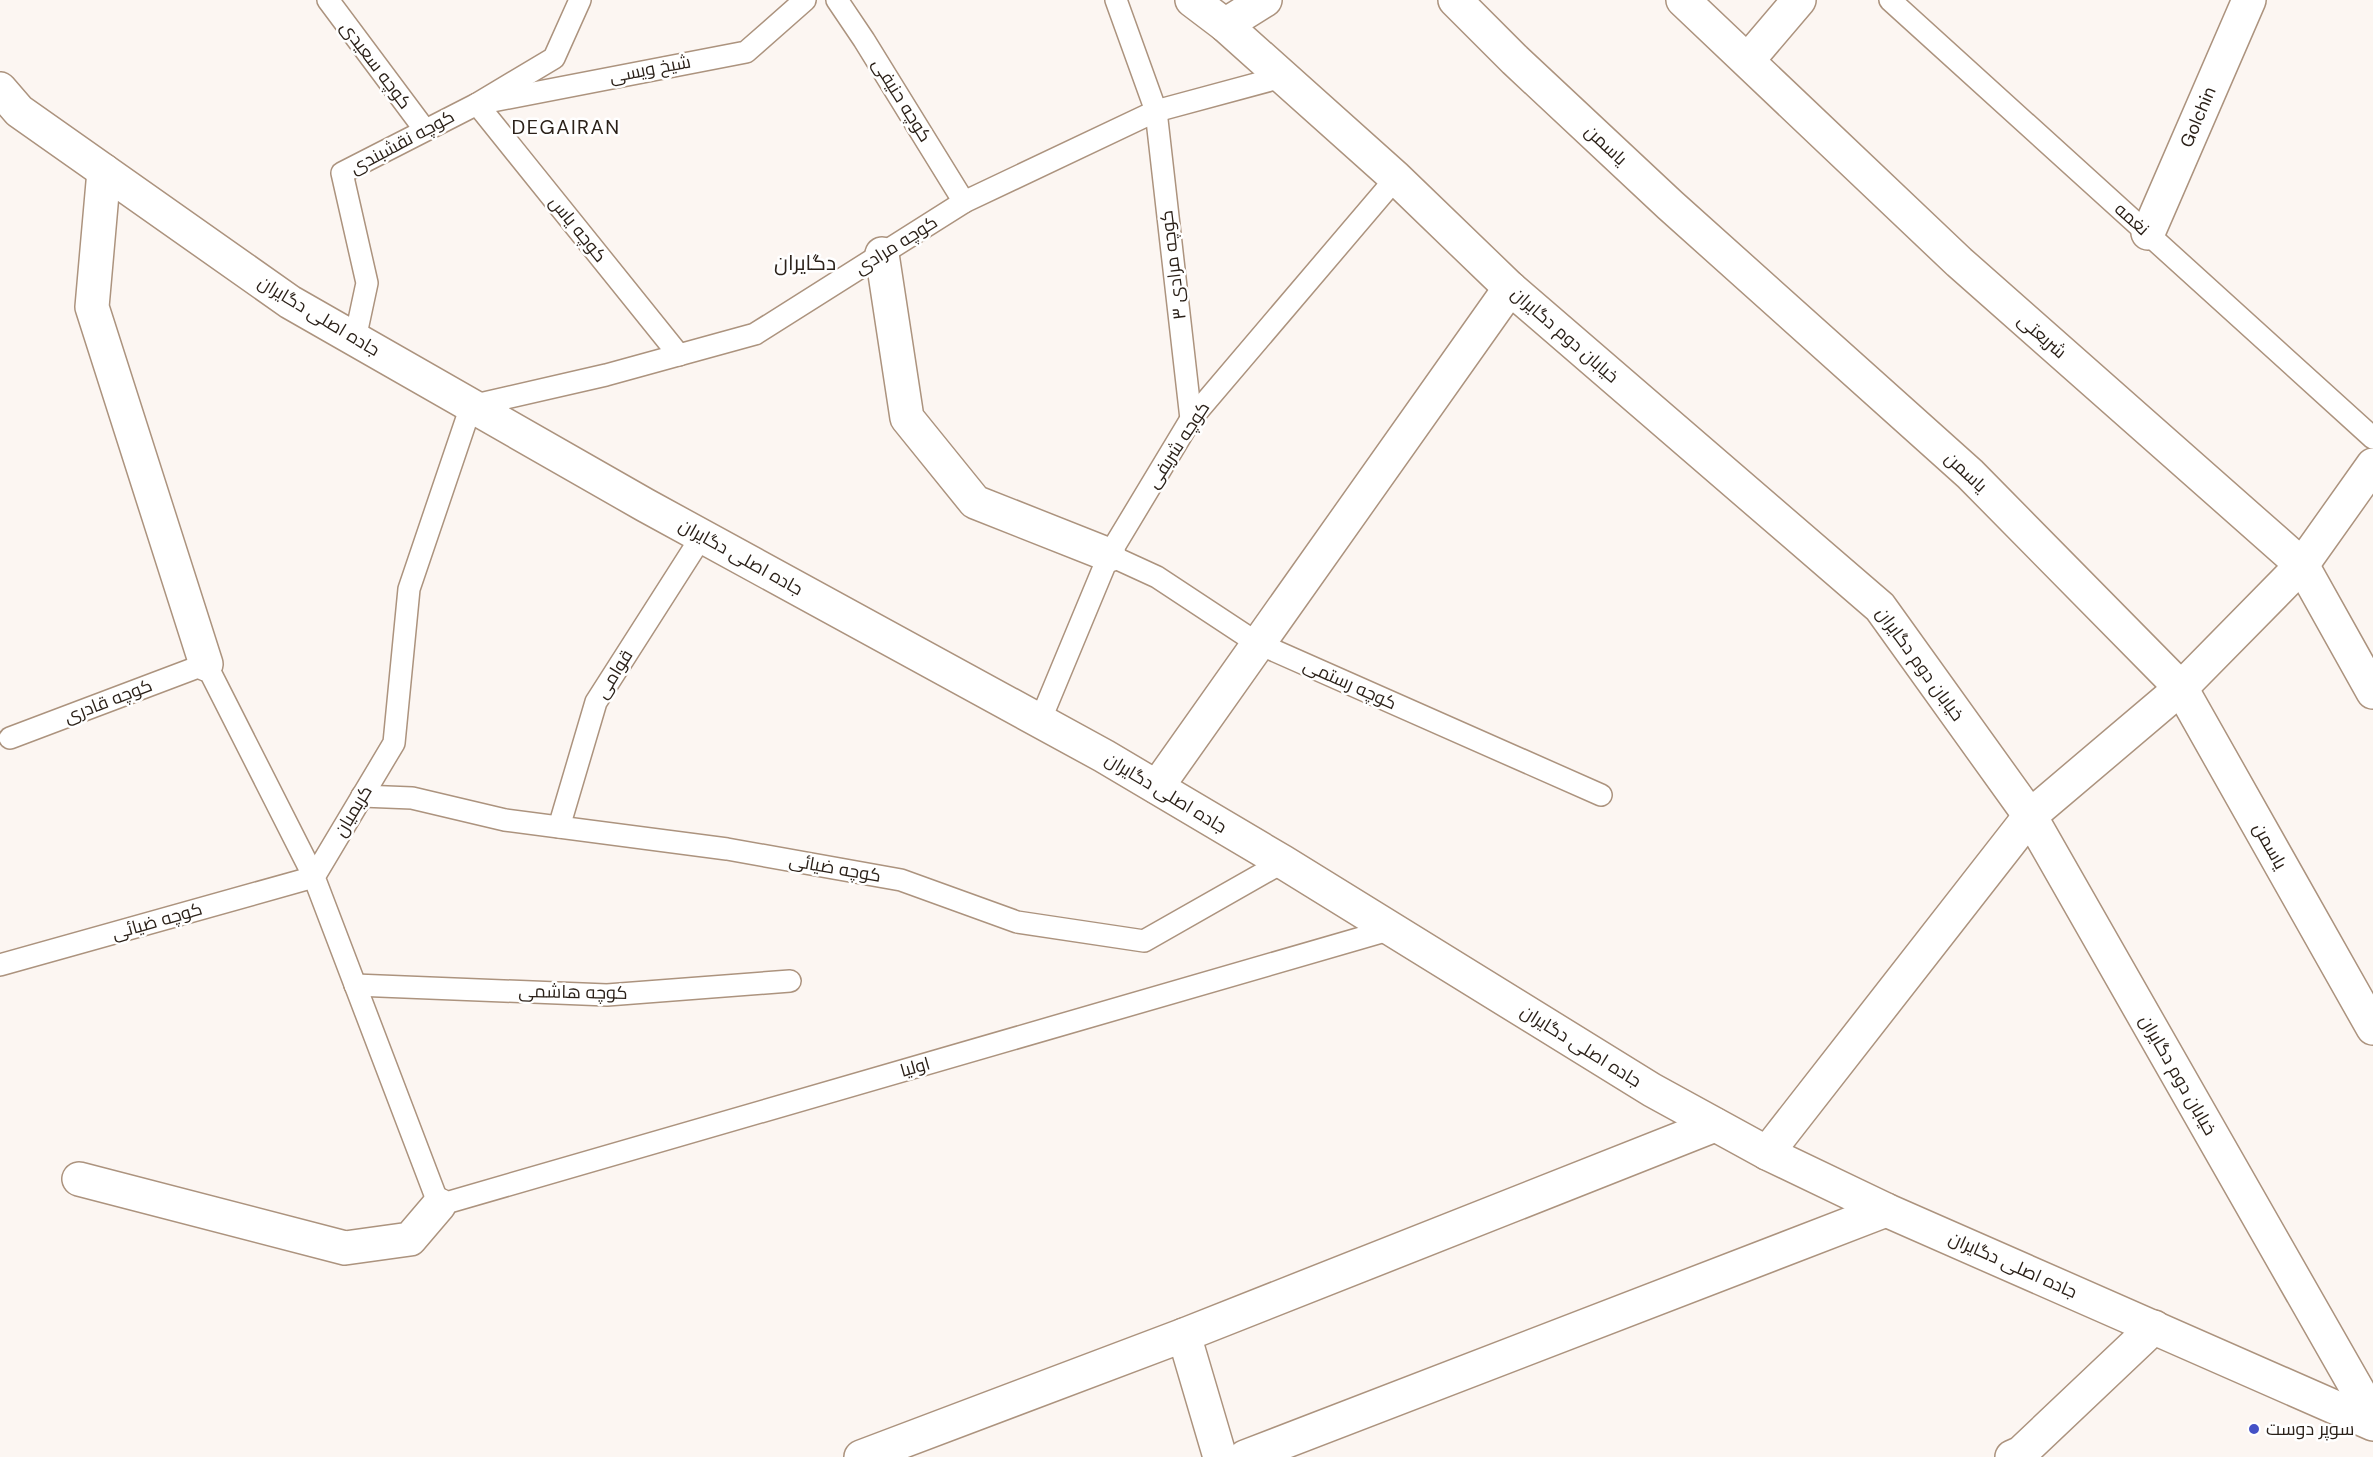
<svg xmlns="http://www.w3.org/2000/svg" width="2373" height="1457" font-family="'DM Sans',Cairo,sans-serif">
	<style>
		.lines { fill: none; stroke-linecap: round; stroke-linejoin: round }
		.service-casing { stroke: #ac937e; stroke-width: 24 }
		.minor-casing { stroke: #ac937e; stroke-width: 36 }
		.tertiary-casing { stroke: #ac937e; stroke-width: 36 }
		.service { stroke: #fff; stroke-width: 21 }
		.minor { stroke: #fff; stroke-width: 33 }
		.tertiary { stroke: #fff; stroke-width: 33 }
		.poi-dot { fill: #4451c6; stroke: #fff; stroke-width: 2 }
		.labels { text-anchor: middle; stroke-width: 5; stroke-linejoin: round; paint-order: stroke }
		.street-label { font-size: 18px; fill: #2b2119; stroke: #fff }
		.poi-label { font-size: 18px; fill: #2b2119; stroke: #fff; text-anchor: start }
		.neighbourhood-label { font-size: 20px; letter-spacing: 1.5px; fill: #2b2119; stroke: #fff }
		.quarter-label { font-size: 21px; fill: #2b2119; stroke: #fff }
	</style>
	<rect width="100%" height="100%" fill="#fcf6f2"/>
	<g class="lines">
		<defs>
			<g id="service">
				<path d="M 328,0 L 425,130"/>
				<path d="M 837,0 L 864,40 L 964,202"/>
				<path d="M 1116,0 L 1156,111 L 1191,419"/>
				<path d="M 1890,0 L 2373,438"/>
				<path d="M 1282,77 L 1156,111 L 964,202 L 755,334 L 606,375 L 471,406 L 409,589 L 394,743 L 314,877 L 439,1205 L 1392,929"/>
				<path d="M 355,339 L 367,283 L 342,173 L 477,104 L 554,58 L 580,0"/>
				<path d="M 679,355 L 477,104 L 746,52 L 805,0"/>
				<path d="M 1109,555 L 1157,577 L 1257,643 L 1601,795"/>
				<path d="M 1040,721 L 1109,555 L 1191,419 L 1396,178"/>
				<path d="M 362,796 L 412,798 L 505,820 L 727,849 L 901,880 L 1017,922 L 1144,941 L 1283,862"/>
				<path d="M 559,827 L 596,702 L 702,536"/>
				<path d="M 0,965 L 314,877 L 206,664 L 10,738"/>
				<path d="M 355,985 L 607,995 L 790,981"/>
			</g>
			<g id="minor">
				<path d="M 1192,0 L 1225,25 L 1396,178 L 1510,288 L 1880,607 L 2030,816 L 2373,1417"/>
				<path d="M 1455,0 L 1515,60 L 1670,205 L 1970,474 L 2181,688 L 2373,1028"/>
				<path d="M 1683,0 L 1959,262 L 2302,565 L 2373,692"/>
				<path d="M 1225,25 L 1265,0"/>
				<path d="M 1748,60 L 1799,0"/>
				<path d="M 104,171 L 92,307 L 206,664"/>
				<path d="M 2148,233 L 2249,0"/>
				<path d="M 882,254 L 907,418 L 975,502 L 1109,555"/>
				<path d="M 1157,787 L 1510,288"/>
				<path d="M 1767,1153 L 2030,816 L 2181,688 L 2302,565 L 2373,465"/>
				<path d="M 79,1179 L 345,1248 L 410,1239 L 439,1205"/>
				<path d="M 1184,1335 L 1220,1457"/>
				<path d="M 861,1457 L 1184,1335 L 1715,1125"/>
				<path d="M 1245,1457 L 1886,1210"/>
				<path d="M 2012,1457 L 2021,1453 L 2154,1327"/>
			</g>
			<path id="tertiary" d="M 0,89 L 19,111 L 290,302 L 645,505 L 1104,756 L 1283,862 L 1652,1090 L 1767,1153 L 1886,1210 L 2373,1424"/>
		</defs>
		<use href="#service" class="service-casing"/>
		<use href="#minor" class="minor-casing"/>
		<use href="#tertiary" class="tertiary-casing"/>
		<use href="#service" class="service"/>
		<use href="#minor" class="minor"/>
		<use href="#tertiary" class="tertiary"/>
	</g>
	<circle class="poi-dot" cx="2254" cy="1429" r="6"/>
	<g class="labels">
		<g class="street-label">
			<text transform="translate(376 65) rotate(53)" y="6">کوچه سعیدی</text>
			<text transform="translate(650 69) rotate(-11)" y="6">شیخ ویسی</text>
			<text transform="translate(902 100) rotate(58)" y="6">کوچه حنیفی</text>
			<text transform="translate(2198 117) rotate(-67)" y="6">Golchin</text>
			<text transform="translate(402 142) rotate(-28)" y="6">کوچه نقشبندی</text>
			<text transform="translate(1606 145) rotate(43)" y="6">یاسمن</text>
			<text transform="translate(2132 219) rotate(42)" y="6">نغمه</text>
			<text transform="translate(578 229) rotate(51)" y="6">کوچه یاس</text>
			<text transform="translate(896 245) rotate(-32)" y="6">کوچه مرادی</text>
			<text transform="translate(1173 265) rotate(-97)" y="6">کوچه مرادی ۳</text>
			<text transform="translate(319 316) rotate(31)" y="6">جاده اصلی دگایران</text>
			<text transform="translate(1565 335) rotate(41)" y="6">خیابان دوم دگایران</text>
			<text transform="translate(2042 336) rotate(41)" y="6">شریعتی</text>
			<text transform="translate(1178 445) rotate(-57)" y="6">کوچه شریفی</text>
			<text transform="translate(1966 472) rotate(43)" y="6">یاسمن</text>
			<text transform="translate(741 557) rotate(29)" y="6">جاده اصلی دگایران</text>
			<text transform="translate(1920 664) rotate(54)" y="6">خیابان دوم دگایران</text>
			<text transform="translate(614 674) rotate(-58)" y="6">قوامی</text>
			<text transform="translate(1350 684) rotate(24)" y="6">کوچه رستمی</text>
			<text transform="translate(108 701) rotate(-21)" y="6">کوچه قادری</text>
			<text transform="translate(1166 793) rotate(31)" y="6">جاده اصلی دگایران</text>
			<text transform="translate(353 811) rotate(-59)" y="6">کریمیان</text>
			<text transform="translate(2270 846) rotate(61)" y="6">یاسمن</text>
			<text transform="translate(835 868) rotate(10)" y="6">کوچه ضیائی</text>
			<text transform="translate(157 921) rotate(-16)" y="6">کوچه ضیائی</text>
			<text transform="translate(573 992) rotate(1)" y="6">کوچه هاشمی</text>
			<text transform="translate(1581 1046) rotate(32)" y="6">جاده اصلی دگایران</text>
			<text transform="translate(915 1067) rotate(-16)" y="6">اولیا</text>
			<text transform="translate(2178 1075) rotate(60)" y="6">خیابان دوم دگایران</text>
			<text transform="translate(2013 1265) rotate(24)" y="6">جاده اصلی دگایران</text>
		</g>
		<g class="poi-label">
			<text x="2266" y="1435">سوپر دوست</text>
		</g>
		<g class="neighbourhood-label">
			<text x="566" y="134">DEGAIRAN</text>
		</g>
		<g class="quarter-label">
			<text x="805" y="270">دگایران</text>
		</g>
	</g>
</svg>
